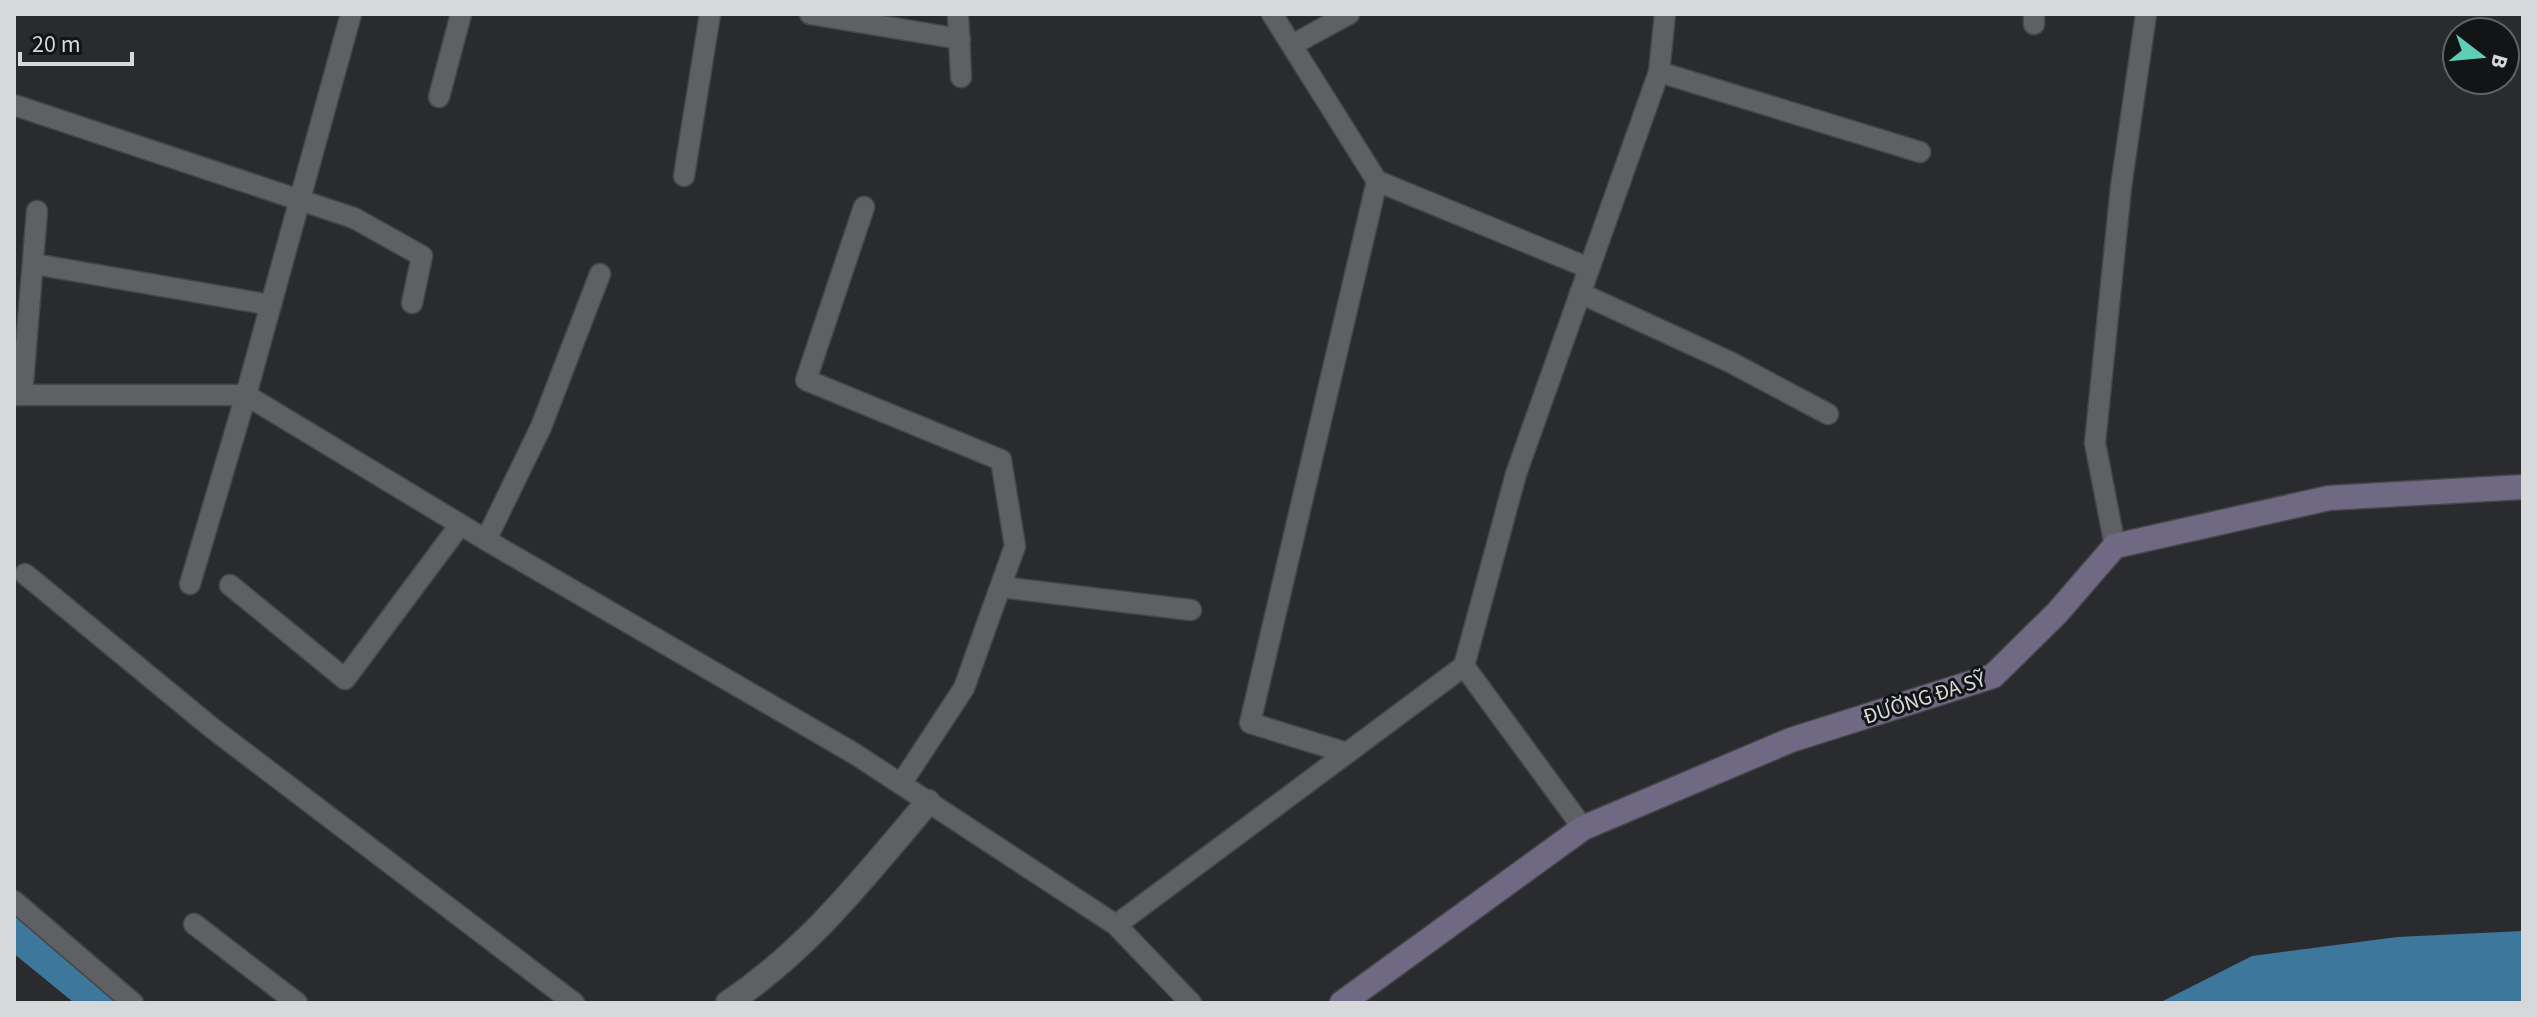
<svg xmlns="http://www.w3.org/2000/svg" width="2537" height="1017" font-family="'Source Sans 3',sans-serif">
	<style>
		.water { fill: #3d779c }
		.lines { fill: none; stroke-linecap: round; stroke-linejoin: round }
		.canal { stroke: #3d779c; stroke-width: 40 }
		.lane-casing { stroke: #46464a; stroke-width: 23 }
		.street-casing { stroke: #46464a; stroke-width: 27 }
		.secondary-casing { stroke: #46464a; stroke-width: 27 }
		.lane { stroke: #5f6064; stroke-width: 20 }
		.street { stroke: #5f6064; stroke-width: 24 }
		.secondary { stroke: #706983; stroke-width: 24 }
		.labels { text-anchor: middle; stroke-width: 6; stroke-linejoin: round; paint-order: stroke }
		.street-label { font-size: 22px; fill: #d7d8da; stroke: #131415 }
	</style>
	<rect width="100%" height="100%" fill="#2a2b2f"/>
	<path class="water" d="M 2523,931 L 2523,1003 L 2159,1003 L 2252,956 L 2397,937 Z"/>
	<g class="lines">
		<path class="canal" d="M 14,928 L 106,1003"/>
		<defs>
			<g id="lane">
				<path d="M 810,14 L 960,39"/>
				<path d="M 958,14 L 961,77"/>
				<path d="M 1272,14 L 1377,181 L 1589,268"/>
				<path d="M 2034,24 L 2034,14"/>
				<path d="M 1292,45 L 1349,14"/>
				<path d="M 1659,72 L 1920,152"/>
				<path d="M 439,97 L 461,14"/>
				<path d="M 14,105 L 354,218 L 422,256 L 412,303"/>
				<path d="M 684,176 L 710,14"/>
				<path d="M 864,207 L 806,380 L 1001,460 L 1015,546 L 964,688 L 901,784"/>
				<path d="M 34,264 L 271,305"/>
				<path d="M 1580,293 L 1730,362 L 1828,414"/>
				<path d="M 14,395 L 246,395 L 486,540 L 855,754 L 1116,925 L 1191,1003"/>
				<path d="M 22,395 L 37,211"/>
				<path d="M 486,540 L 541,427 L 600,274"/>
				<path d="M 2115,546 L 2095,443 L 2121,187 L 2146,14"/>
				<path d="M 25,574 L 212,728 L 574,1003"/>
				<path d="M 190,584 L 246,395 L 351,14"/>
				<path d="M 230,585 L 345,679 L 460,525"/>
				<path d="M 1001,587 L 1191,610"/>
				<path d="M 1347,753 L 1250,723 L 1377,181"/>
				<path d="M 1583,828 L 1464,666 L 1516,474 L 1659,72 L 1665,14"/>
				<path d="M 14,901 L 133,1003"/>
				<path d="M 194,924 L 297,1003"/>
				<path d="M 1116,925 L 1464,666"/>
			</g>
			<path id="street" d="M 728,1003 C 810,948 865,876 928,802"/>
			<path id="secondary" d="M 1342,1003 L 1583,828 L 1791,740 L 1993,676 L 2057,613 L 2115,546 L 2329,498 L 2523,487"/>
		</defs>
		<use href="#lane" class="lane-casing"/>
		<use href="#street" class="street-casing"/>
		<use href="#secondary" class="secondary-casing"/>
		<use href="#lane" class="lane"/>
		<use href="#street" class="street"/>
		<use href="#secondary" class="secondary"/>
	</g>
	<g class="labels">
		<g class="street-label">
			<text transform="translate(1924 697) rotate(-18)" y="8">ĐƯỜNG ĐA SỸ</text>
		</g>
	</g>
	<rect width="2537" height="1017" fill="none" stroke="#d7d8da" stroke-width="32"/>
	<g transform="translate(2481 56) rotate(106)"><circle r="38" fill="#131415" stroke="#616264" stroke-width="2"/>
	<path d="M0-6L14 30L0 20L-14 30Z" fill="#5eceb7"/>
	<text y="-12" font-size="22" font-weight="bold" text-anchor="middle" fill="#d7d8da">B</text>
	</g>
	<path d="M20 52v12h112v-12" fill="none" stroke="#d7d8da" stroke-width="4"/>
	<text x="32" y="52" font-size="24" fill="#d7d8da" stroke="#131415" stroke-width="6" paint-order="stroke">20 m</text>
</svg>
